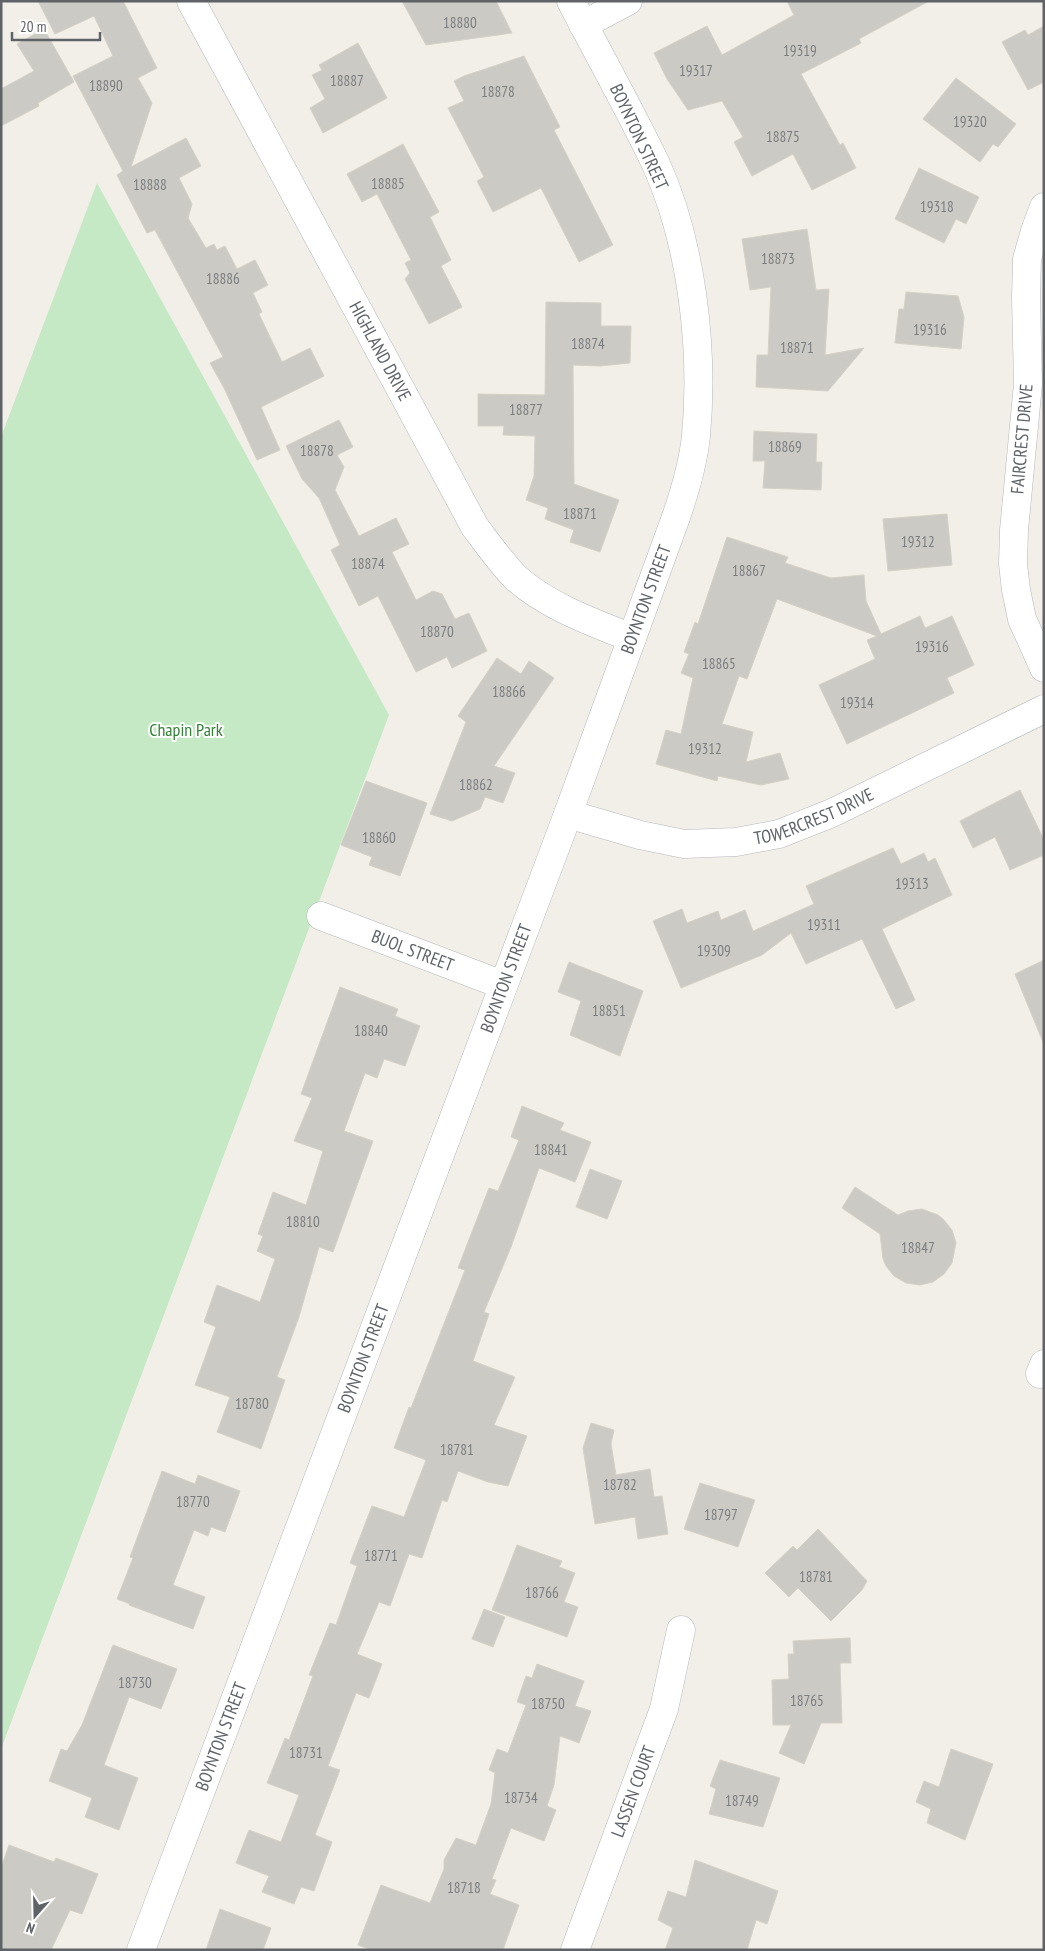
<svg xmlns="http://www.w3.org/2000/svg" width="1045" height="1951" font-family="'PT Sans Narrow',sans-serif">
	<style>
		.green { fill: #c5e8c5 }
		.building { fill: #cccac5; stroke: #d6d1c6 }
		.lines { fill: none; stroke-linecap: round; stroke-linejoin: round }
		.minor-casing { stroke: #b5b8bc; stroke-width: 29 }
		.minor { stroke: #fff; stroke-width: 28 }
		.labels { text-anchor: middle; stroke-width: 4; stroke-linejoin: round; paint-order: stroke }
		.number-label { font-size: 15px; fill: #7a7d7f }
		.street-label { font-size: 18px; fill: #5f6368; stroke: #fff }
		.park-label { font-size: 18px; fill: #348238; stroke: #fff }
	</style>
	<rect width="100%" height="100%" fill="#f1efe8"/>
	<path class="green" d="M 97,183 L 389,715 L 1,1749 L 1,437 Z"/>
	<g class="building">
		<path d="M 38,1 L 123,1 L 157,68 L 138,78 L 152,103 L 131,167 L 186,138 L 201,166 L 179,178 L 192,204 L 188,218 L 206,248 L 214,244 L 217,250 L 225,246 L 237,269 L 255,260 L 268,285 L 253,293 L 262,312 L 259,314 L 282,362 L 310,348 L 324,376 L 261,407 L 280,450 L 257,460 L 224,388 L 210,363 L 223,357 L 155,230 L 147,233 L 117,175 L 123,171 L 73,76 L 113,56 L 94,16 L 55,34 Z"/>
		<path d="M 402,1 L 496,1 L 512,33 L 426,45 Z"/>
		<path d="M 787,1 L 929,1 L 859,39 L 861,43 L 801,74 L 840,145 L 843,143 L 856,168 L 812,190 L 793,154 L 752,176 L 734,142 L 743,137 L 722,101 L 688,110 L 667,79 L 654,53 L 707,26 L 722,55 L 794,15 Z"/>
		<path d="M 1044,26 L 1044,82 L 1028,90 L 1002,42 L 1025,30 L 1028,35 Z"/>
		<path d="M 44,29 L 74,82 L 38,103 L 39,106 L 1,126 L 1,89 L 34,71 L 17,44 Z"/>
		<path d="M 358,43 L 387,98 L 323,133 L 310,108 L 325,99 L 312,75 L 322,70 L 319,65 Z"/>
		<path d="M 524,56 L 560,127 L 554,130 L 613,245 L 579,262 L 541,188 L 493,212 L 477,181 L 484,177 L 448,108 L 464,101 L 454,81 L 464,76 Z"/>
		<path d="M 956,78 L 1016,124 L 998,147 L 993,144 L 980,162 L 923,119 Z"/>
		<path d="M 403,144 L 439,212 L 430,217 L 451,260 L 441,266 L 462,307 L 429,324 L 405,279 L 410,273 L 405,263 L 411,260 L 377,194 L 362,202 L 347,174 Z"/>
		<path d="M 919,168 L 979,197 L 966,224 L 956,219 L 944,243 L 895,219 Z"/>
		<path d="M 807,229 L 816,290 L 829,289 L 825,355 L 864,348 L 828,391 L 756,387 L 757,355 L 768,355 L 771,287 L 750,290 L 742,239 Z"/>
		<path d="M 906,292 L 958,296 L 964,317 L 961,349 L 895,343 L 899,309 L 904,309 Z"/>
		<path d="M 546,302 L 601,303 L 601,326 L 631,326 L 630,363 L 600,366 L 573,365 L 574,484 L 619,500 L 600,552 L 570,542 L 574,530 L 545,519 L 548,508 L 526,500 L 534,476 L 535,436 L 503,435 L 504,426 L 478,426 L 478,394 L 545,395 Z"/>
		<path d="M 339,420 L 353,447 L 337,455 L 344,467 L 335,490 L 359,536 L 396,518 L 409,544 L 392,552 L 416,600 L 433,591 L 442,594 L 455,619 L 469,613 L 487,651 L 452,668 L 447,657 L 416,672 L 378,596 L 359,606 L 331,550 L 340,545 L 319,498 L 302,479 L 286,446 Z"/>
		<path d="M 754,431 L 817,434 L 816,462 L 822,462 L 821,490 L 763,488 L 765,461 L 753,461 Z"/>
		<path d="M 947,514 L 952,565 L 888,571 L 883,519 Z"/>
		<path d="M 727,537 L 788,557 L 785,563 L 831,578 L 864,575 L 866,601 L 881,634 L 920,616 L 925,628 L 952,616 L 974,665 L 947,678 L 954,693 L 847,744 L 819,685 L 875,659 L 867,640 L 877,636 L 777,599 L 747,679 L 739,676 L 722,724 L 753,732 L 746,762 L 780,753 L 789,779 L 761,785 L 718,776 L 717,781 L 656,764 L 666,730 L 681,734 L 693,678 L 681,673 L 689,654 L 684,652 L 695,622 L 698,624 Z"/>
		<path d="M 497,658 L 521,674 L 529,661 L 554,678 L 494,766 L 515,773 L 503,803 L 485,797 L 480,809 L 452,821 L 430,814 L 466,722 L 458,716 Z"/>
		<path d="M 366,781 L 427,803 L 400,876 L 369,865 L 372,857 L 341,845 Z"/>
		<path d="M 1020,790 L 1044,840 L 1044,855 L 1010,870 L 995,837 L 973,848 L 960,821 Z"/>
		<path d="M 893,848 L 901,864 L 924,853 L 928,862 L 935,858 L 952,895 L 882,929 L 915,1000 L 896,1009 L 862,939 L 806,964 L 791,933 L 762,955 L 681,988 L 653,921 L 682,909 L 687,923 L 718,911 L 721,920 L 745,910 L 753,931 L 814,904 L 806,886 Z"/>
		<path d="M 1044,960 L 1044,1042 L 1043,1042 L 1015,974 Z"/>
		<path d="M 569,962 L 643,991 L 620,1056 L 570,1035 L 581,1001 L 558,992 Z"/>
		<path d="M 340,987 L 398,1009 L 395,1016 L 420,1026 L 405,1066 L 384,1059 L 377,1078 L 365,1073 L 344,1131 L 373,1141 L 333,1252 L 319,1247 L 299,1317 L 277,1377 L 285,1380 L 261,1449 L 217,1432 L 230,1397 L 195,1385 L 216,1327 L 204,1322 L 217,1285 L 260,1302 L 275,1259 L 257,1251 L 263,1236 L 258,1234 L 273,1192 L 306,1205 L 323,1151 L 294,1141 L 312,1098 L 301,1094 Z"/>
		<path d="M 522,1106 L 564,1123 L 560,1130 L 591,1142 L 575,1182 L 539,1168 L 511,1247 L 484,1312 L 489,1314 L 473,1361 L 515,1377 L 494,1425 L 527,1436 L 508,1486 L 488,1482 L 458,1471 L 447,1502 L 442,1500 L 422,1558 L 409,1554 L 390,1606 L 379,1602 L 357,1654 L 382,1664 L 369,1698 L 356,1693 L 328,1766 L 340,1770 L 315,1835 L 332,1842 L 314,1891 L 301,1887 L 294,1904 L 262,1892 L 269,1876 L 236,1863 L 249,1830 L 281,1842 L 299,1795 L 267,1783 L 285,1738 L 289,1740 L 313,1676 L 309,1675 L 330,1623 L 336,1625 L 357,1566 L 350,1563 L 372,1506 L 404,1517 L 426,1460 L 394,1448 L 409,1407 L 411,1408 L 465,1270 L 458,1268 L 489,1188 L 498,1191 L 519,1140 L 511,1137 Z"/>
		<path d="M 590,1169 L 622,1181 L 607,1219 L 576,1207 Z"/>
		<path d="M 855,1187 L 898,1215 L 908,1211 L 922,1209 L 938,1215 L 943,1219 L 952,1230 L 956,1243 L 952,1263 L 944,1274 L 933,1282 L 920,1285 L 906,1283 L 894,1276 L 886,1266 L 883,1259 L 880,1234 L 842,1208 Z"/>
		<path d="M 591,1423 L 614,1430 L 611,1444 L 616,1475 L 650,1469 L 654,1497 L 662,1496 L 668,1534 L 638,1539 L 635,1517 L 595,1524 L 583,1448 Z"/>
		<path d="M 162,1471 L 195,1484 L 198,1475 L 240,1491 L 225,1532 L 211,1527 L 208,1536 L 194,1530 L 173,1585 L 205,1597 L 193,1629 L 129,1605 L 130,1604 L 117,1599 L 133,1558 L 130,1557 Z"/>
		<path d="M 700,1483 L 755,1500 L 738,1547 L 684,1529 Z"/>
		<path d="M 818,1529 L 867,1581 L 862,1590 L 831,1621 L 798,1588 L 789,1597 L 765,1573 L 793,1546 L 797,1550 Z"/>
		<path d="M 517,1545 L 562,1561 L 559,1567 L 575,1573 L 564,1602 L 578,1607 L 567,1637 L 492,1610 Z"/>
		<path d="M 484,1609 L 505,1617 L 493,1647 L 472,1639 Z"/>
		<path d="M 850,1638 L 851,1663 L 840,1663 L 842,1723 L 821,1723 L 804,1764 L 779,1753 L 791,1725 L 773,1725 L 772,1680 L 789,1679 L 788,1654 L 794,1654 L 793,1641 Z"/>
		<path d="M 113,1645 L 177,1669 L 161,1709 L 129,1697 L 104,1765 L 138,1778 L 119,1830 L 85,1817 L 92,1798 L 49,1781 L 61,1749 L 67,1751 L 82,1725 Z"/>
		<path d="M 537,1664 L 584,1681 L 575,1706 L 591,1711 L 579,1743 L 560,1736 L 554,1785 L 547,1806 L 556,1810 L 544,1841 L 511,1828 L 492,1879 L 496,1880 L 490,1894 L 519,1905 L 503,1950 L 371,1950 L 358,1945 L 381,1885 L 430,1903 L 444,1869 L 444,1860 L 456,1838 L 476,1845 L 491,1804 L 495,1773 L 489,1770 L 497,1749 L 508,1753 L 526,1705 L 517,1702 L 526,1676 L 532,1678 Z"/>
		<path d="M 951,1749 L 993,1764 L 965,1840 L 927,1823 L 931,1809 L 916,1802 L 924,1781 L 939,1787 Z"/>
		<path d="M 720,1760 L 780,1778 L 763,1827 L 709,1814 L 716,1789 L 710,1786 Z"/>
		<path d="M 9,1845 L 54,1862 L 56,1858 L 98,1874 L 82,1914 L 70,1910 L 51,1950 L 1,1950 L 1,1868 Z"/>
		<path d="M 695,1860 L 778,1891 L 767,1924 L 756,1920 L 747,1950 L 665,1950 L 673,1928 L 658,1920 L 668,1891 L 686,1897 Z"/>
		<path d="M 220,1909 L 271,1928 L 263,1950 L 206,1950 Z"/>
	</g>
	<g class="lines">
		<defs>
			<g id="minor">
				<path id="s1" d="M 191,1 L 475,527 C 488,544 501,563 516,578 C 547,606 594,623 632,638"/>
				<path d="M 583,25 L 628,1"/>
				<path d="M 1044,207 L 1035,231 L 1027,259 L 1026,297 L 1028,384 L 1014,530 L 1013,564 L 1016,590 L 1022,619 L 1044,668"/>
				<path id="s2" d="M 568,814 L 640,835 L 684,844 L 736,842 L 779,834 L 832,813 L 1044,709"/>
				<path id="s3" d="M 321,916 L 503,985"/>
				<path d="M 1040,1374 L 1044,1364"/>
				<path id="s4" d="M 141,1950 L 568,814 L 676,517 C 685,491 693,464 696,436 C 704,349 692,242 655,162 C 629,108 599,55 571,1"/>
				<path id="s5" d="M 575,1950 L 664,1709 L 681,1630"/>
			</g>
		</defs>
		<use href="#minor" class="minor-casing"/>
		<use href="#minor" class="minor"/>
	</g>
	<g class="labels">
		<g class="number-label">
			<text x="460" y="28">18880</text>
			<text x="800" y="56">19319</text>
			<text x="696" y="76">19317</text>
			<text x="347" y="86">18887</text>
			<text x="106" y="91">18890</text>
			<text x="498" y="97">18878</text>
			<text x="970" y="127">19320</text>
			<text x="783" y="142">18875</text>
			<text x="388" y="189">18885</text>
			<text x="150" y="190">18888</text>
			<text x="937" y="212">19318</text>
			<text x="778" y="264">18873</text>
			<text x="223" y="284">18886</text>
			<text x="930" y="335">19316</text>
			<text x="588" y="349">18874</text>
			<text x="797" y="353">18871</text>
			<text x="526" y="415">18877</text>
			<text x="785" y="452">18869</text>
			<text x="317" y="456">18878</text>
			<text x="580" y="519">18871</text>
			<text x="918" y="547">19312</text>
			<text x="368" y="569">18874</text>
			<text x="749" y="576">18867</text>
			<text x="437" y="637">18870</text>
			<text x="932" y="652">19316</text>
			<text x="719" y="669">18865</text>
			<text x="509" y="697">18866</text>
			<text x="857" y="708">19314</text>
			<text x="705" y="754">19312</text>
			<text x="476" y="790">18862</text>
			<text x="379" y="843">18860</text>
			<text x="912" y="889">19313</text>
			<text x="824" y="930">19311</text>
			<text x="714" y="956">19309</text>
			<text x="609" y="1016">18851</text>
			<text x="371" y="1036">18840</text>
			<text x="551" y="1155">18841</text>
			<text x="303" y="1227">18810</text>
			<text x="918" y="1253">18847</text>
			<text x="252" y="1409">18780</text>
			<text x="457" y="1455">18781</text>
			<text x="620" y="1490">18782</text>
			<text x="193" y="1507">18770</text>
			<text x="721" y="1520">18797</text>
			<text x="381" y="1561">18771</text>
			<text x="816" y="1582">18781</text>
			<text x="542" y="1598">18766</text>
			<text x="135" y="1688">18730</text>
			<text x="807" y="1706">18765</text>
			<text x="548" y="1709">18750</text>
			<text x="306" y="1758">18731</text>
			<text x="521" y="1803">18734</text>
			<text x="742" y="1806">18749</text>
			<text x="464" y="1893">18718</text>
		</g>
		<g class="street-label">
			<text transform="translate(639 137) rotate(65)" y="6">BOYNTON STREET</text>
			<text dy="6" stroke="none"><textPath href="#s1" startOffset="398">HIGHLAND DRIVE</textPath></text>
			<text transform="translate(1022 439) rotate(-85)" y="6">FAIRCREST DRIVE</text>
			<text dy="6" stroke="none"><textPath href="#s4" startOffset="1442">BOYNTON STREET</textPath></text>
			<text dy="6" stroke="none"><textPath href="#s2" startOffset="254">TOWERCREST DRIVE</textPath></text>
			<text dy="6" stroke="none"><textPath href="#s3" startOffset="98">BUOL STREET</textPath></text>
			<text dy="6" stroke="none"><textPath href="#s4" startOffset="1038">BOYNTON STREET</textPath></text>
			<text dy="6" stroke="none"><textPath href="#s4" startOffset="632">BOYNTON STREET</textPath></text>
			<text dy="6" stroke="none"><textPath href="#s4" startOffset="228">BOYNTON STREET</textPath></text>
			<text dy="6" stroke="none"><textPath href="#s5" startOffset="169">LASSEN COURT</textPath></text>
		</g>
		<g class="park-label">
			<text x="186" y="736">Chapin Park</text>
		</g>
	</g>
	<rect width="1045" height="1951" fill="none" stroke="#5f6368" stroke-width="5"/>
	<g transform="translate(35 1916) rotate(200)" stroke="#ffffff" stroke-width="4" paint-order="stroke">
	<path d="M0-4L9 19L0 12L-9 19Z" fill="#5f6368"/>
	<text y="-8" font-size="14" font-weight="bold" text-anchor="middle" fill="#5f6368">N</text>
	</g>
	<path d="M12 32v8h88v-8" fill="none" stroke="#5f6368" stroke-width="2.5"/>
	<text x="20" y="32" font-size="15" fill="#5f6368" stroke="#ffffff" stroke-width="4" paint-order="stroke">20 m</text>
</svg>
